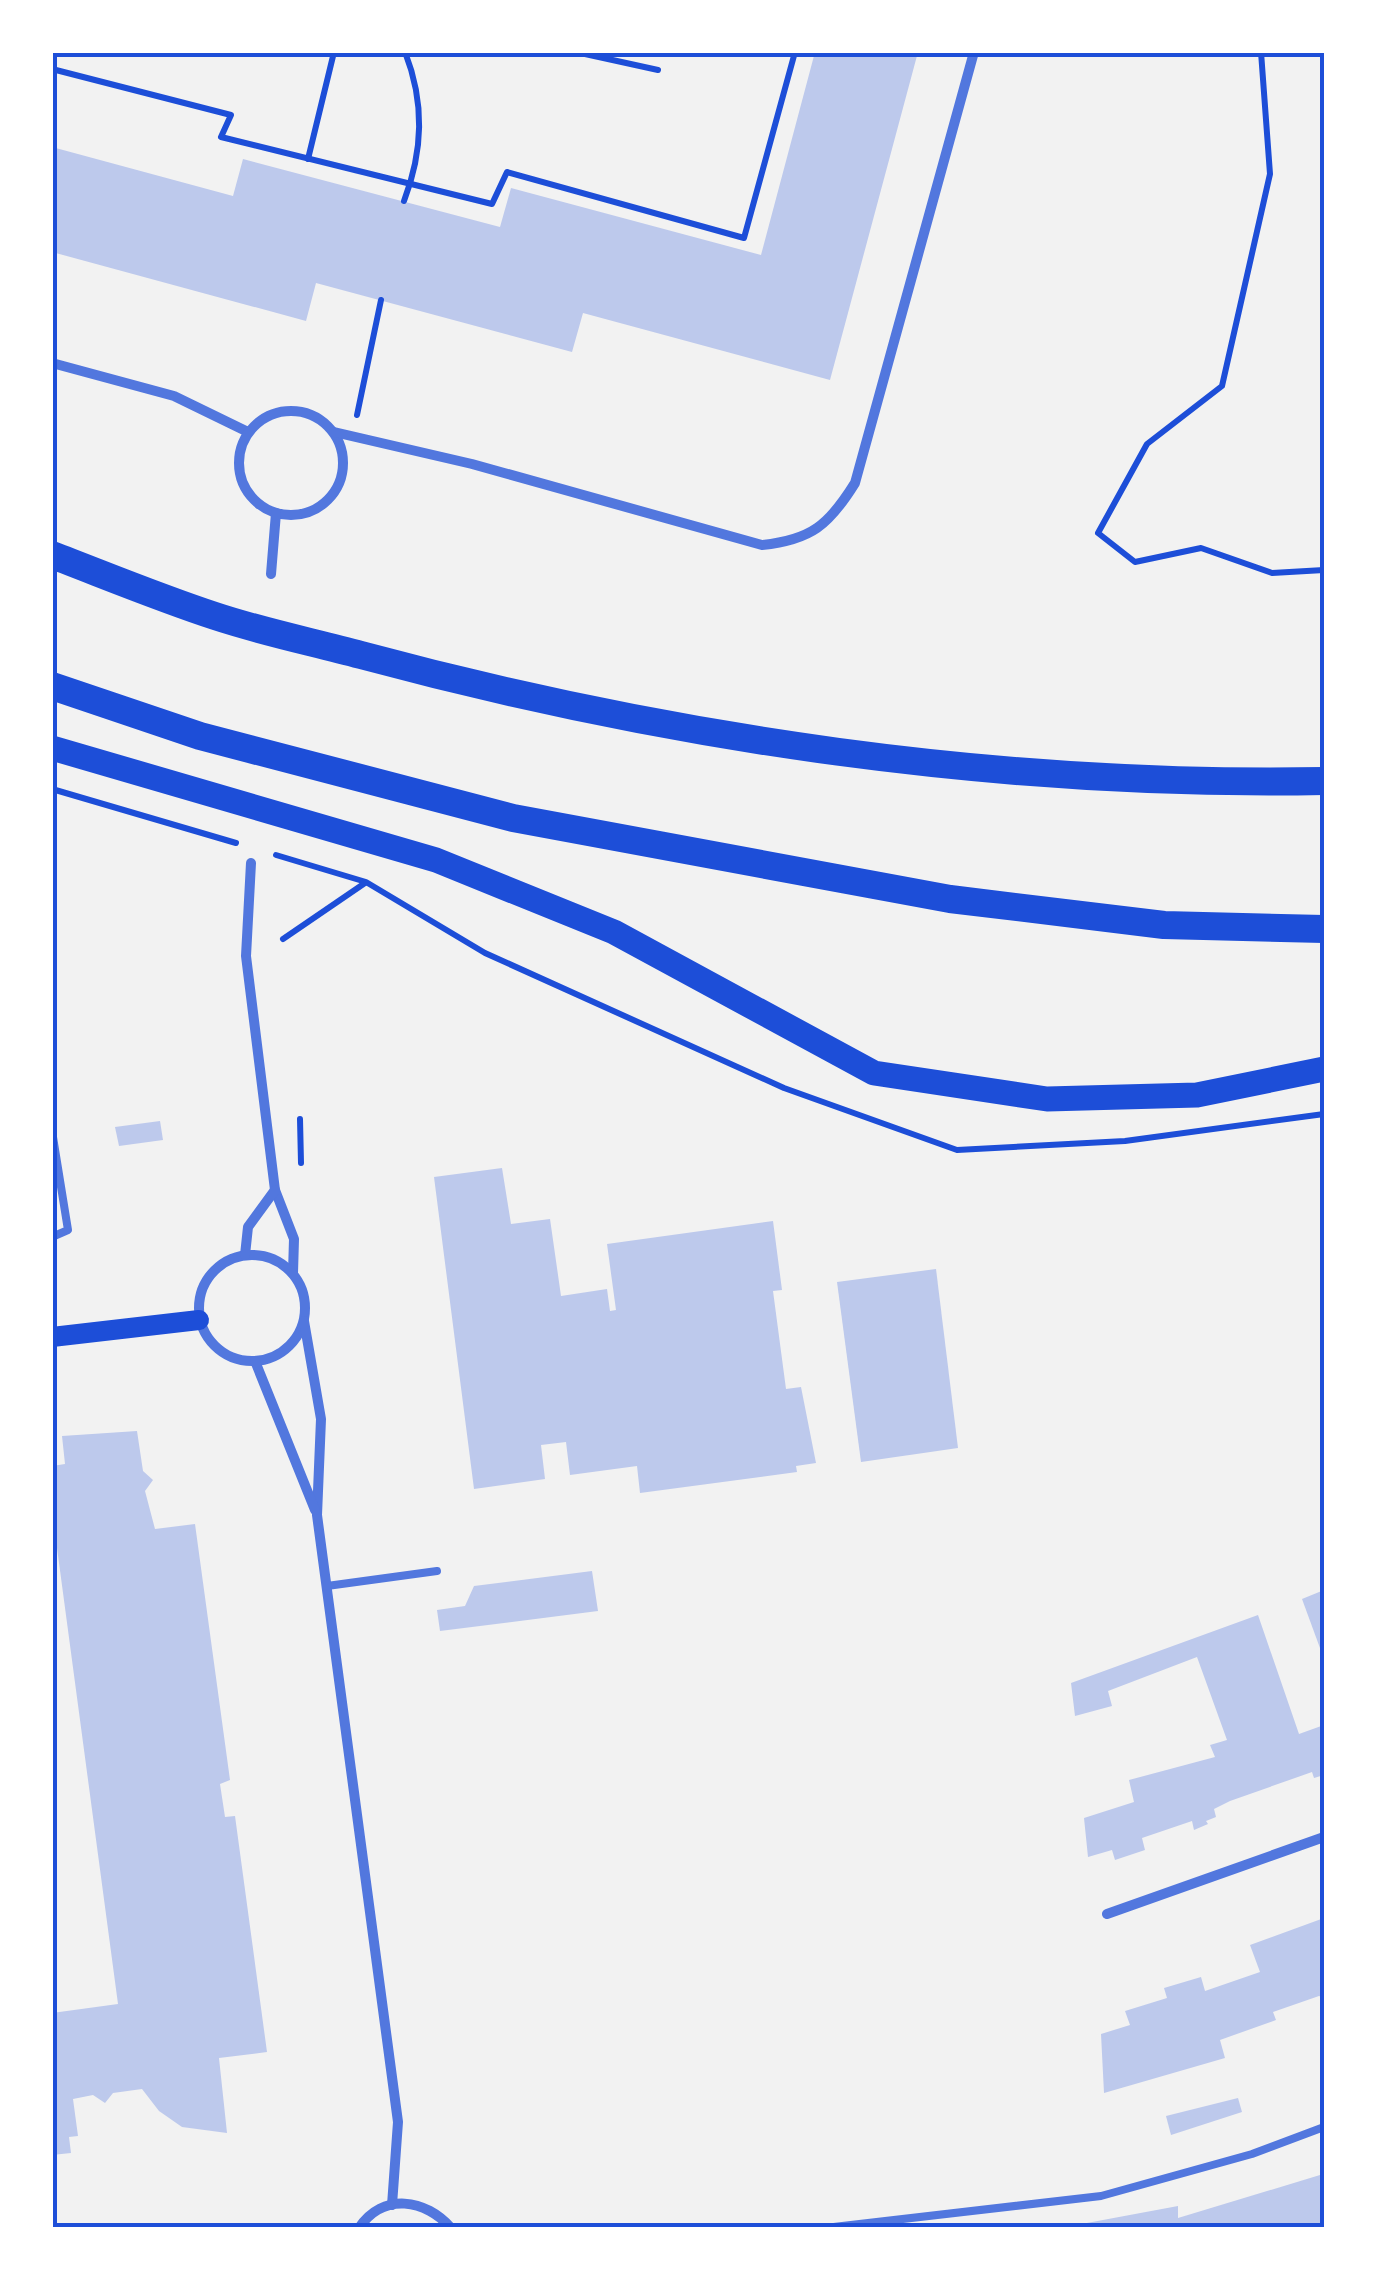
<svg xmlns="http://www.w3.org/2000/svg" width="1377" height="2280" font-family="Commissioner,sans-serif">
	<style>
		.building { fill: #bdc9ec }
		.lines { fill: none; stroke-linecap: round; stroke-linejoin: round }
		.path { stroke: #1d4ed8; stroke-width: 6 }
		.service { stroke: #5277de; stroke-width: 8 }
		.minor { stroke: #5277de; stroke-width: 10 }
		.secondary { stroke: #1d4ed8; stroke-width: 20 }
		.primary { stroke: #1d4ed8; stroke-width: 25 }
		.trunk { stroke: #1d4ed8; stroke-width: 28 }
		.neatline { fill: none; stroke: #1d4ed8; stroke-width: 4 }
	</style>
	<rect width="100%" height="100%" fill="#f2f2f2"/>
	<g class="building">
		<path d="M 815,52 L 918,52 L 830,380 L 583,313 L 572,352 L 316,283 L 306,321 L 52,252 L 52,147 L 233,196 L 243,159 L 500,227 L 511,188 L 761,255 Z"/>
		<path d="M 160,1121 L 163,1140 L 119,1146 L 115,1127 Z"/>
		<path d="M 502,1168 L 511,1224 L 550,1219 L 561,1296 L 607,1289 L 610,1311 L 616,1310 L 607,1244 L 773,1221 L 782,1290 L 773,1291 L 786,1389 L 801,1387 L 816,1463 L 796,1466 L 797,1472 L 640,1493 L 637,1466 L 570,1475 L 566,1442 L 541,1445 L 545,1479 L 474,1489 L 434,1177 Z"/>
		<path d="M 936,1269 L 958,1448 L 861,1462 L 837,1282 Z"/>
		<path d="M 137,1431 L 143,1471 L 153,1480 L 145,1491 L 155,1529 L 195,1524 L 230,1780 L 220,1784 L 225,1817 L 235,1816 L 267,2052 L 219,2058 L 227,2133 L 182,2127 L 159,2111 L 142,2089 L 113,2093 L 105,2103 L 93,2095 L 73,2099 L 78,2136 L 69,2137 L 71,2153 L 52,2155 L 52,2013 L 118,2004 L 57,1548 L 52,1549 L 52,1466 L 65,1464 L 62,1436 Z"/>
		<path d="M 592,1571 L 598,1611 L 440,1631 L 437,1610 L 465,1606 L 474,1586 Z"/>
		<path d="M 1324,1590 L 1324,1659 L 1302,1599 Z"/>
		<path d="M 1258,1615 L 1299,1734 L 1324,1725 L 1324,1775 L 1314,1778 L 1312,1772 L 1230,1801 L 1214,1809 L 1216,1817 L 1206,1821 L 1208,1824 L 1194,1830 L 1192,1821 L 1142,1838 L 1145,1850 L 1115,1860 L 1112,1850 L 1088,1857 L 1084,1818 L 1134,1802 L 1129,1780 L 1215,1757 L 1210,1745 L 1227,1740 L 1197,1657 L 1108,1691 L 1112,1706 L 1075,1716 L 1071,1683 Z"/>
		<path d="M 1324,1918 L 1324,1998 L 1319,1996 L 1273,2012 L 1276,2020 L 1220,2040 L 1225,2058 L 1104,2093 L 1101,2034 L 1130,2025 L 1125,2011 L 1167,1998 L 1164,1988 L 1201,1977 L 1205,1991 L 1260,1972 L 1250,1945 Z"/>
		<path d="M 1238,2098 L 1242,2112 L 1171,2135 L 1166,2116 Z"/>
		<path d="M 1320,2175 L 1324,2228 L 1060,2228 L 1178,2206 L 1178,2218 Z"/>
	</g>
	<g class="lines">
		<g class="path">
			<path d="M 576,52 L 658,70"/>
			<path d="M 1261,52 L 1270,174 L 1222,386 L 1147,444 L 1098,533 L 1135,562 L 1201,548 L 1272,573 L 1324,570"/>
			<path d="M 52,69 L 231,115 L 221,137 L 492,204 L 507,172 L 744,238 L 795,52"/>
			<path d="M 308,159 L 334,52"/>
			<path d="M 404,201 C 423,151 425,103 405,52"/>
			<path d="M 357,415 L 381,300"/>
			<path d="M 52,789 L 236,843"/>
			<path d="M 276,855 L 366,882 L 485,953 L 784,1088 L 957,1150 L 1125,1141 L 1324,1114"/>
			<path d="M 283,939 L 365,883"/>
			<path d="M 300,1119 L 301,1163"/>
		</g>
		<g class="service">
			<path d="M 52,1131 L 68,1230 L 52,1237"/>
			<path d="M 327,1586 L 437,1571"/>
			<path d="M 825,2228 L 1101,2196 L 1252,2154 L 1324,2127"/>
		</g>
		<g class="minor">
			<path d="M 52,363 L 174,396 L 248,432"/>
			<circle cx="291" cy="463" r="52"/>
			<path d="M 334,432 L 472,464 L 762,545 C 811,540 829,525 855,483 L 974,52"/>
			<path d="M 271,574 L 276,513"/>
			<path d="M 251,863 L 246,956 L 275,1190 L 294,1239 L 293,1273"/>
			<circle cx="252" cy="1308" r="53"/>
			<path d="M 245,1255 L 248,1227 L 275,1190"/>
			<path d="M 304,1321 L 321,1419 L 317,1515 L 398,2122 L 392,2205"/>
			<path d="M 255,1361 L 315,1510"/>
			<path d="M 1107,1914 L 1324,1837"/>
			<path d="M 359,2228 C 383,2192 426,2199 451,2228"/>
		</g>
		<path class="secondary" d="M 52,1337 L 199,1320"/>
		<path class="primary" d="M 52,748 L 436,860 L 614,932 L 874,1073 L 1047,1099 L 1197,1095 L 1324,1069"/>
		<g class="trunk">
			<path d="M 52,555 C 107,576 160,598 215,616 C 263,632 313,642 361,655 C 672,739 1001,787 1324,781"/>
			<path d="M 52,686 L 200,736 L 513,818 L 950,899 L 1164,925 L 1324,929"/>
		</g>
	</g>
	<rect width="1377" height="2280" fill="none" stroke="#ffffff" stroke-width="110"/>
	<rect x="55" y="55" width="1267" height="2170" class="neatline"/>
</svg>
